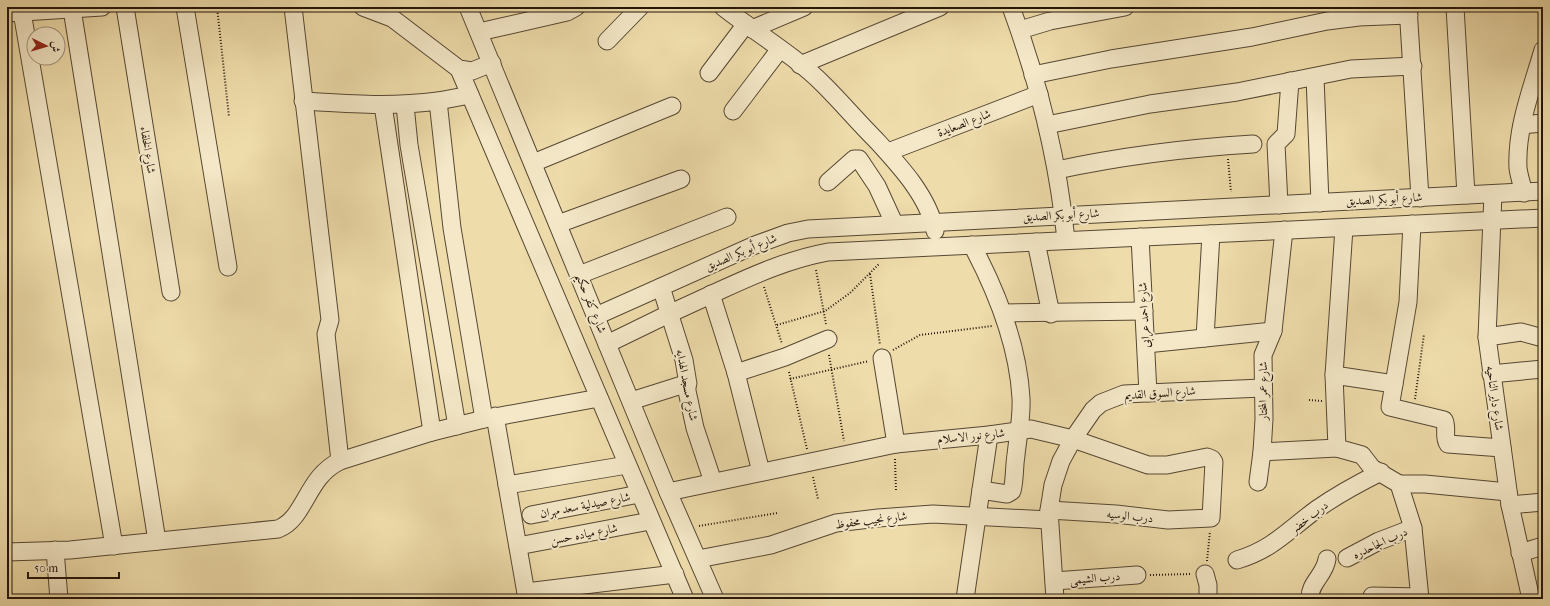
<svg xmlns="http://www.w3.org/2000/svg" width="1550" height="606" font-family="'IM FELL French Canon',Amiri,serif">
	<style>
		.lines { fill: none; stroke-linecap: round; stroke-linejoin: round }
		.minor-casing { stroke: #564733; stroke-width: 19 }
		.path { stroke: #23150b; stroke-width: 2; stroke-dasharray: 1 2; stroke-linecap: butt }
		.minor { stroke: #f4e8c8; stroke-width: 17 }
		.labels { text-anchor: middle; stroke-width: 4; stroke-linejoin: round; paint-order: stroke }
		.street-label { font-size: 12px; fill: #23150b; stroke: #f4e8c8 }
	</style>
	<rect width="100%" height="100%" fill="#eedcaa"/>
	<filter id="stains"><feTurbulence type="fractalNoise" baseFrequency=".005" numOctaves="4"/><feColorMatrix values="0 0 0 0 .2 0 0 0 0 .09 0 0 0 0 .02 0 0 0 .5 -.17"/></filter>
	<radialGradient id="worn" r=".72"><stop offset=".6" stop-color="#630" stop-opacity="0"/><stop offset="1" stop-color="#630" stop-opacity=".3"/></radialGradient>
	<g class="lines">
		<defs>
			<g id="minor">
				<path d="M 125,7 L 171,292"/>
				<path d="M 185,7 L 228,267"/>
				<path d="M 293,7 L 330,320 L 326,334 L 340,461"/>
				<path d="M 363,7 L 392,18 L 459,69 L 472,71 L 492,63"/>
				<path d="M 468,7 L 668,492 L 715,599"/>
				<path d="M 723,7 C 756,33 794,55 824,85 C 842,103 858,122 876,140 C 899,165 929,197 935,231"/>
				<path d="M 1011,7 C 1039,83 1058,160 1066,240"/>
				<path d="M 1408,7 L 1420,198"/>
				<path d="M 1455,7 L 1466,195"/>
				<path d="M 72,9 L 157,541"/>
				<path d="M 22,12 L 114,546"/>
				<path d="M 7,13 L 102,7"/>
				<path d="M 752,29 L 804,7"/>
				<path d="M 1020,30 L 1050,21 L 1125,7"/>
				<path d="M 479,32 L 567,12 L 576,7"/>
				<path d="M 607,41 L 640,7"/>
				<path d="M 800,65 L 940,7"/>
				<path d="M 459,69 L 685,599"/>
				<path d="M 709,73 L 746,24"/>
				<path d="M 1033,75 L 1111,59 L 1252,37 L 1327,21 L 1359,17 L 1409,15"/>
				<path d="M 1315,77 L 1320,203"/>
				<path d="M 303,101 C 350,104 391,107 438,101 L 452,228 L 484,419"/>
				<path d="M 438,101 L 470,95"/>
				<path d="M 383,105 L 432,432"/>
				<path d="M 405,105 L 409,145 L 457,426"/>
				<path d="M 733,111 L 780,49"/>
				<path d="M 1047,125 L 1150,104 L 1237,92 L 1351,69 L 1413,66"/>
				<path d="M 1522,125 L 1543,123"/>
				<path d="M 888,152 L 1039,94"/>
				<path d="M 533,163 L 672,106"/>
				<path d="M 1057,170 C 1122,156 1187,148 1253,144"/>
				<path d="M 828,182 L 854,159 L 859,159 L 877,186 L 894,223"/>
				<path d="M 1524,193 C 1522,185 1519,176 1518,168 C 1516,128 1532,88 1543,50"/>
				<path d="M 1493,194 L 1487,337 L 1510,505 L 1531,599"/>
				<path d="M 1279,205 L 1276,144 L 1286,134 L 1290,81"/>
				<path d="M 558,224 L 681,179"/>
				<path d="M 1344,228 L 1334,375 L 1337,448 L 1362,455 L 1372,468 L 1399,484 L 1413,528 L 1420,599"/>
				<path d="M 1140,237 L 1148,393"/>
				<path d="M 1036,242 L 1051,314"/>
				<path d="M 972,245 C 997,292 1018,344 1021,398 C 1022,417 1018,436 1016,455 C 1014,467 1015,480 1012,491 L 1007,494 L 981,490"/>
				<path d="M 579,275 L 727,217"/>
				<path d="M 661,287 L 684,360 L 687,378 L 687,391 L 695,428 L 713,482"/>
				<path d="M 711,294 L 736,373 L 761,472"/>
				<path d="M 1003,313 L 1144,311"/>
				<path d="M 596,316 L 755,245 L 788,233 L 808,229 L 1543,191"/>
				<path d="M 1487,337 L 1521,332 L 1543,338"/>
				<path d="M 1205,338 L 1211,234"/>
				<path d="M 607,344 C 645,325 683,307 721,290 C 756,274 790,259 828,252 L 1543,218"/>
				<path d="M 1146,344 L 1273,331"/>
				<path d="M 882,358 L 896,444"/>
				<path d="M 736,373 L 785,357 L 828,339"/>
				<path d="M 1491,374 L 1543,369"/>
				<path d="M 1334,375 L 1394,384 L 1390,407 L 1444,420 C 1448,427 1443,437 1448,444 L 1502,448"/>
				<path d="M 1394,384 L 1408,302 L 1412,224"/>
				<path d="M 631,401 L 688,383"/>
				<path d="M 495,416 L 527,599"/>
				<path d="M 1262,452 L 1337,448"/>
				<path d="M 1258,482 L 1262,452 L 1264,419 L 1263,355 L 1273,331 L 1284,230"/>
				<path d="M 1399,484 L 1425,484 L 1508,492"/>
				<path d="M 507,485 L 627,465"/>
				<path d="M 668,492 L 896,444 L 989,435 L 1031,429 L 1073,439 L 1148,465 L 1167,465 L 1207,457 L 1212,459 L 1214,462 L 1211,518 L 1168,520 L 1116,514 L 1049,510"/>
				<path d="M 1510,505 L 1543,502"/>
				<path d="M 531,515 L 639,494"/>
				<path d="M 518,546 L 650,521"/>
				<path d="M 55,550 L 59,599"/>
				<path d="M 7,552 L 70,550 L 278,529 C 306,518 306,477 340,461 L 432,432 L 484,419 L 599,398"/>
				<path d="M 1520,553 L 1543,546"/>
				<path d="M 1347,558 L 1379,541 L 1413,528"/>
				<path d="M 698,559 L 771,545 L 836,523 L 878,518 L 933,514 L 1049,520"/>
				<path d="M 1237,560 C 1273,549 1287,531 1317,509 C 1337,495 1359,483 1381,472"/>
				<path d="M 1205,574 L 1208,585 L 1208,599"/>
				<path d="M 1054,581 L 1137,575"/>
				<path d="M 526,592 L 675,574"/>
				<path d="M 1372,596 L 1420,597"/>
				<path d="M 965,599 L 989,435"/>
				<path d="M 1055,599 L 1049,510 L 1053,485 L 1061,461 L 1073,439 L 1093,410 L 1101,403 L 1124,394 L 1262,388"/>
				<path d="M 1310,599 C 1309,583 1325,575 1327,559"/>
			</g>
		</defs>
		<use href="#minor" class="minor-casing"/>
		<g class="path">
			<path d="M 217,7 L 229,117"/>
			<path d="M 1228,159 L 1231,192"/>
			<path d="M 816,270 L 826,324"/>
			<path d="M 870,274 L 880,345"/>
			<path d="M 764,287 L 782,344"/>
			<path d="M 777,325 L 825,311 L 850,293 L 879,264"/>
			<path d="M 893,350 L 920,335 L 992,326"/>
			<path d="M 829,355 L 844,441"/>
			<path d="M 789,372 L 807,449"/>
			<path d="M 790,379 L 869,361"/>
			<path d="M 1415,399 L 1424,334"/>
			<path d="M 1309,400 L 1322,401"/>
			<path d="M 895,459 L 896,492"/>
			<path d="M 813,477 L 818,499"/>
			<path d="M 699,526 L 777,513"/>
			<path d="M 1207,561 L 1210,531"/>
			<path d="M 1150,575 L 1192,574"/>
		</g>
		<use href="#minor" class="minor"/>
	</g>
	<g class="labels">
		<g class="street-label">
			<text transform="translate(964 123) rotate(-21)" y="4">شارع الصعايدة</text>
			<text transform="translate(148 150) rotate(81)" y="4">شارع الخلفاء</text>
			<text transform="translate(1384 199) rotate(-3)" y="4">شارع أبو بكر الصديق</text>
			<text transform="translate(1061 215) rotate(-3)" y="4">شارع أبو بكر الصديق</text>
			<text transform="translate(741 252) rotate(-23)" y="4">شارع أبو بكر الصديق</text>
			<text transform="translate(591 303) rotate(68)" y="4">شارع كفر حكيم</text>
			<text transform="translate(1144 315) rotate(-93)" y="4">شارع احمد عرابى</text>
			<text transform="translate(687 385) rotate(79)" y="4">شارع مسجد الهدايه</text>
			<text transform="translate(1263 391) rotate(-90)" y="4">شارع عمر المختار</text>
			<text transform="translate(1160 393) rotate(-4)" y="4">شارع السوق القديم</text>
			<text transform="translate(1495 398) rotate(82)" y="4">شارع داير الناحيه</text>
			<text transform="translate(971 436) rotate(-6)" y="4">شارع نور الاسلام</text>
			<text transform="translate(585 505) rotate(-11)" y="4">شارع صيدلية سعد مهران</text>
			<text transform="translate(1130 516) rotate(6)" y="4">درب الوسيه</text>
			<text transform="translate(1309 517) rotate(-38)" y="4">درب خضر</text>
			<text transform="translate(871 520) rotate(-7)" y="4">شارع نجيب محفوظ</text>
			<text transform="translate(584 534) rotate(-11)" y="4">شارع مياده حسن</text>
			<text transform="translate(1380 543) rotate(-25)" y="4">درب الجاحدره</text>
			<text transform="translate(1095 578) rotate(-5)" y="4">درب الشيمى</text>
		</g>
	</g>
	<rect width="1550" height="606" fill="none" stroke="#eedcaa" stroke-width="24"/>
	<rect x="8" y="8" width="1534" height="590" fill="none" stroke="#23150b" stroke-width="2"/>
	<rect x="12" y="12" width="1526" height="582" fill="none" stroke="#23150b"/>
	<g transform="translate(46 46) rotate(95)"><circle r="19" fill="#f4e8c8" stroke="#a0947c"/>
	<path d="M0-3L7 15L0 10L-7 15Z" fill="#8f2418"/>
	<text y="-6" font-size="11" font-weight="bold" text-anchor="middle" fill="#23150b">ش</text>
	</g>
	<path d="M28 572v6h91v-6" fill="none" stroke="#23150b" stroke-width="2"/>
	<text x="34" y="572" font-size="12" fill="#23150b" stroke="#f4e8c8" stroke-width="3" paint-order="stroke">50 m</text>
	<rect width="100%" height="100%" filter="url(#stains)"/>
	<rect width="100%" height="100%" fill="url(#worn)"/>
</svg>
